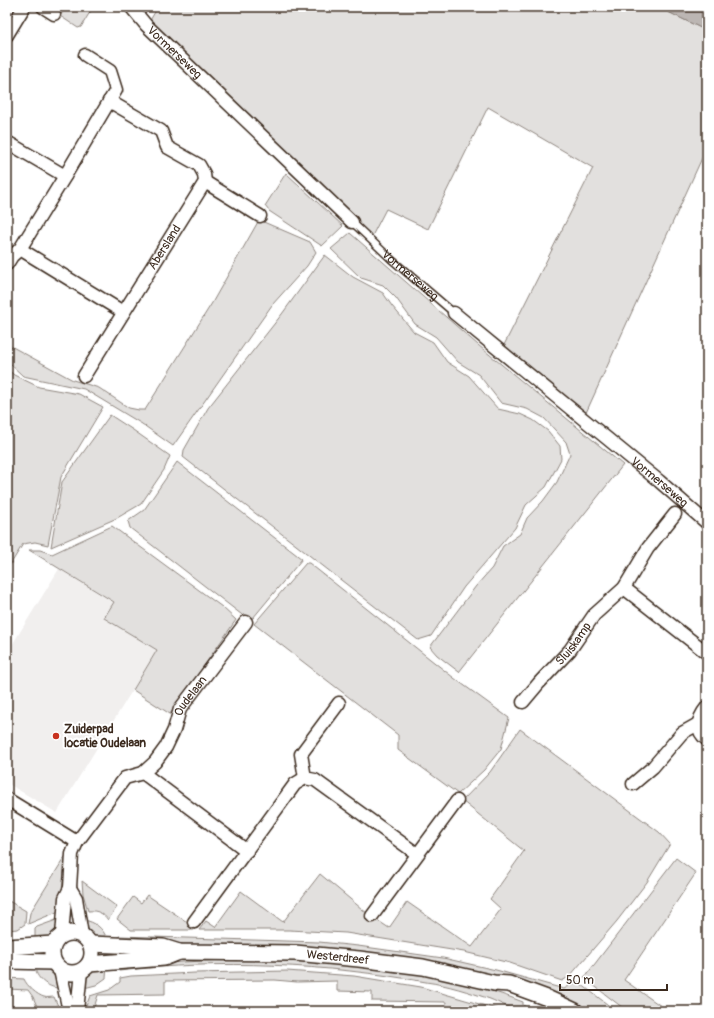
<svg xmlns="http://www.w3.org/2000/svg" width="714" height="1018" font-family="Pangolin,sans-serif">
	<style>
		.built { fill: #f1efee }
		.green { fill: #e2e0de; stroke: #8e857e }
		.water { fill: #bcb6b3; stroke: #887e77 }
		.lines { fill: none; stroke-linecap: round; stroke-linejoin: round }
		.service-casing { stroke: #3b2a1e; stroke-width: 9 }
		.minor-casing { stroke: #3b2a1e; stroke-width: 15 }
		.tertiary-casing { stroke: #3b2a1e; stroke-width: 18 }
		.service { stroke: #fff; stroke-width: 6 }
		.minor { stroke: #fff; stroke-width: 12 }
		.tertiary { stroke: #fff; stroke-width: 15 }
		.poi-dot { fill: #c8321e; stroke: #fff; stroke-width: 1.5 }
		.labels { text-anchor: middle; stroke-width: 4; stroke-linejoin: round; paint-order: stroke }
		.street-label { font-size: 12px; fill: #3b2a1e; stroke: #fff }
		.poi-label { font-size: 12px; font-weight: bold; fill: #3b2a1e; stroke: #fff; text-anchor: start }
	</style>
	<rect width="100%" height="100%" fill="#fff"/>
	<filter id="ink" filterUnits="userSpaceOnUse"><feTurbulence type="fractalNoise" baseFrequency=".025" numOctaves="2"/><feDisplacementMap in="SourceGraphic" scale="8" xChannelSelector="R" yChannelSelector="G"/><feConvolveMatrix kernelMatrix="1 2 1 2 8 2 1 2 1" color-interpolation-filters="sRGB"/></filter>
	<g filter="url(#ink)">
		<path class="built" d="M 59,569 L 114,603 L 104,618 L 157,650 L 57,813 L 7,783 L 7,653 Z"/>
		<g class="green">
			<path d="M 66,7 L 93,7 L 81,27 L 78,28 L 60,16 Z"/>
			<path d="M 158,7 L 658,7 L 707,31 L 707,147 L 585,415 L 503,347 L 593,168 L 488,107 L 428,229 L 386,209 L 372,236 L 149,22 Z"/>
			<path d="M 286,173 L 343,226 L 322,246 L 269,211 L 265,206 Z"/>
			<path d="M 259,220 L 310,242 L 316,252 L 307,266 L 272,305 L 173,446 L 142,424 L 84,389 L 23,376 L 7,361 L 7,344 L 73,380 L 99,388 L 129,408 L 139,410 L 145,410 L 212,303 Z"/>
			<path d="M 350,233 L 478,345 L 623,465 L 459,672 L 437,655 L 430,647 L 476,586 L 492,568 L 503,546 L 520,534 L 527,518 L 543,501 L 557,482 L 570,454 L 566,442 L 544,418 L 527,409 L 501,403 L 479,375 L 458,362 L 436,337 L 415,324 L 396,298 L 383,285 L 361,278 L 331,249 Z"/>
			<path d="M 325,255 L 353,277 L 383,293 L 392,306 L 414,332 L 433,342 L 447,362 L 469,376 L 498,409 L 520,414 L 533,420 L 548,431 L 560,446 L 561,459 L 546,487 L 526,505 L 515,528 L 464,587 L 431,636 L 418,640 L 183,457 L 184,450 L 208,408 L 282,314 Z"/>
			<path d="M 7,369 L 14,375 L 39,387 L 79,394 L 103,407 L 61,477 L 48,545 L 35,542 L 23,544 L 7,570 Z"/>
			<path d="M 110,415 L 133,430 L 170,456 L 164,470 L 141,504 L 117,518 L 51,547 L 62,482 Z"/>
			<path d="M 177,462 L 302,559 L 253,618 L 246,618 L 130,528 L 128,521 L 144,510 Z"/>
			<path d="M 112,526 L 222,607 L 236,620 L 170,714 L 133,690 L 157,650 L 104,618 L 114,602 L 29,550 L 40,550 L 52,554 Z"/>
			<path d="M 306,563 L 309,563 L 454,678 L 509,718 L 501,749 L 484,770 L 458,794 L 398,750 L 398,735 L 254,624 Z"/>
			<path d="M 520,729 L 659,832 L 670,844 L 647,882 L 617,921 L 570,976 L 562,981 L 510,963 L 464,952 L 346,933 L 289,930 L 199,930 L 206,921 L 215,927 L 241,891 L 283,922 L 320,874 L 368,914 L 367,918 L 375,923 L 377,920 L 389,928 L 407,902 L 472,947 L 501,909 L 490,899 L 524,851 L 462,801 L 490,772 Z"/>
			<path d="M 66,855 L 61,898 L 57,912 L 28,924 L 30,913 Z"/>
			<path d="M 676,858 L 696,873 L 624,980 L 668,1011 L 627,1011 L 584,978 Z"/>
			<path d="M 82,881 L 117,907 L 108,920 C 103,913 97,910 88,911 L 83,894 Z"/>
			<path d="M 147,895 L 196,928 L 194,930 L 131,930 L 117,919 L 133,897 L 141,903 Z"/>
			<path d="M 7,900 L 26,911 L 25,924 L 18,929 L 7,930 Z"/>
			<path d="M 59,919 C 55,936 50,938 35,941 L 35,929 L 37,927 Z"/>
			<path d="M 84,920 C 95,922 103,928 107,939 L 97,939 C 90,934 87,928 84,920 Z"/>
			<path d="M 119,936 L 319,942 L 358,946 L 443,958 L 496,970 L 564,989 L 577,981 L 616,1011 L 584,1011 L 567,1002 L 507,979 L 441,963 L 414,959 L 322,948 L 118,942 Z"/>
			<path d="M 248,959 C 339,963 438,968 523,1002 L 523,1005 L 533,1011 C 529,1011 525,1012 521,1011 C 511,1009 500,1003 490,999 C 469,992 448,985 426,982 C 325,964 221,959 119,971 L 119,965 Z"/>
			<path d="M 35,966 C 52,970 54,972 59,988 C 48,988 35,978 35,966 Z"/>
			<path d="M 107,966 L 106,978 L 96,985 L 84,988 C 87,972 92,970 107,966 Z"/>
			<path d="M 287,971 L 354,976 L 421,987 L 503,1011 L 446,1011 L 446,1002 L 372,1001 L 372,992 L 337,991 L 337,981 L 297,982 L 275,980 L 165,981 L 165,994 L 98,995 L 93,1011 L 86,1011 L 86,1006 L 90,996 L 109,990 L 120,982 L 120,978 L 131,976 L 195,973 Z"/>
			<path d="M 7,978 L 24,979 C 27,986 37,995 44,997 C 47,998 51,997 54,997 L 59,1008 L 59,1011 L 39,1011 L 33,997 L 28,990 L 7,989 Z"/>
		</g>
		<path class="water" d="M 658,7 L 707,7 L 707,31 Z"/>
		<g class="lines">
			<defs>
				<g id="service">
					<path id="s1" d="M 352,222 L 391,259 L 454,313"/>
				</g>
				<g id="minor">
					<path d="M 43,7 L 54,14"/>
					<path id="s2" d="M 131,7 L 146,25 L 352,222"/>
					<path d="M 7,35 L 24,7"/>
					<path d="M 7,142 L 65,176"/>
					<path d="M 205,182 L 260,216"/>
					<path d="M 20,249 L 123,312"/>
					<path d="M 7,264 L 12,256 L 20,249 L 65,176 L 116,90 L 110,71 L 85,55"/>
					<path id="s3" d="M 454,313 L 659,481 L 707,523"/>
					<path id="s4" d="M 84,376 L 205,182 L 204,174 L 199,165 L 167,147 L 161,131 L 109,101"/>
					<path d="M 624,588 L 707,653"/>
					<path id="s5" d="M 523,702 L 539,683 L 570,650 L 594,615 L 624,588 L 648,548 L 675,514"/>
					<path d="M 707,707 C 698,718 694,729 707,740"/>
					<path d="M 143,773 L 247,851"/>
					<path d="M 305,778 L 301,754 L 339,703"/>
					<path d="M 633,784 L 653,767 L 682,733 L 698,724"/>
					<path d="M 7,799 L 77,842"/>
					<path d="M 70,888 L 76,898 L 82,935"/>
					<path d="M 372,916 L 457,801"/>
					<path d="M 194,922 L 295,784 L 305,778 L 315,780 L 417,854"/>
					<path id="s6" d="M 62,935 L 65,898 L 70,888 L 72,854 L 77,842 L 125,778 L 143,773 L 155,762 L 166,747 L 174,730 L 180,709 L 246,622"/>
					<path d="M 60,970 L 69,1011"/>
					<path d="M 77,1011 L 81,971"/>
				</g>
				<g id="tertiary">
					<circle cx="72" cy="953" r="20"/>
					<path id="s7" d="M 90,944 L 163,947 L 179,952 L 295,953 L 359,959 L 423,967 L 494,983 L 509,984 L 547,998 L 575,1011"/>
					<path d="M 7,947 L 53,944"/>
					<path d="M 7,961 L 53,962"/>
					<path d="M 89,964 L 164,958 L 179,952"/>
				</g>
			</defs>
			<use href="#service" class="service-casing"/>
			<use href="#minor" class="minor-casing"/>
			<use href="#tertiary" class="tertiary-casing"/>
			<use href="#service" class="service"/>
			<use href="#minor" class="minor"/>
			<use href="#tertiary" class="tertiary"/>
		</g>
	</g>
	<circle class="poi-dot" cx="56" cy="736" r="4"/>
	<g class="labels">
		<g class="street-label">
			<text dy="4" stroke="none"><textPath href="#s2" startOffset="63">Vormerseweg</textPath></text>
			<text dy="4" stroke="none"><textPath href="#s4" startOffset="152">Abersland</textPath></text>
			<text dy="4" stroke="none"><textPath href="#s1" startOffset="79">Vormerseweg</textPath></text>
			<text dy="4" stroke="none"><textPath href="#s3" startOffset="266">Vormerseweg</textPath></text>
			<text dy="4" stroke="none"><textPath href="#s5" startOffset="77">Sluiskamp</textPath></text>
			<text dy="4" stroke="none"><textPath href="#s6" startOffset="286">Oudelaan</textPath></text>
			<text dy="4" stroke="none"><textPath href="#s7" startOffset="249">Westerdreef</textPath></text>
		</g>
		<g class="poi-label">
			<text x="64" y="733">Zuiderpad<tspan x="64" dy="14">locatie Oudelaan</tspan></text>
		</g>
	</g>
	<rect width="714" height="1018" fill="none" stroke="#fff" stroke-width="24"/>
	<rect x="12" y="12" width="690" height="994" fill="none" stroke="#3b2a1e" stroke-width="1.5" filter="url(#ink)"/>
	<path d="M560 984v6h107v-6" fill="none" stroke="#3b2a1e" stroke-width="2"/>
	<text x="566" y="984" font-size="12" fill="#3b2a1e" stroke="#ffffff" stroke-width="3" paint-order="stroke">50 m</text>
</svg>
